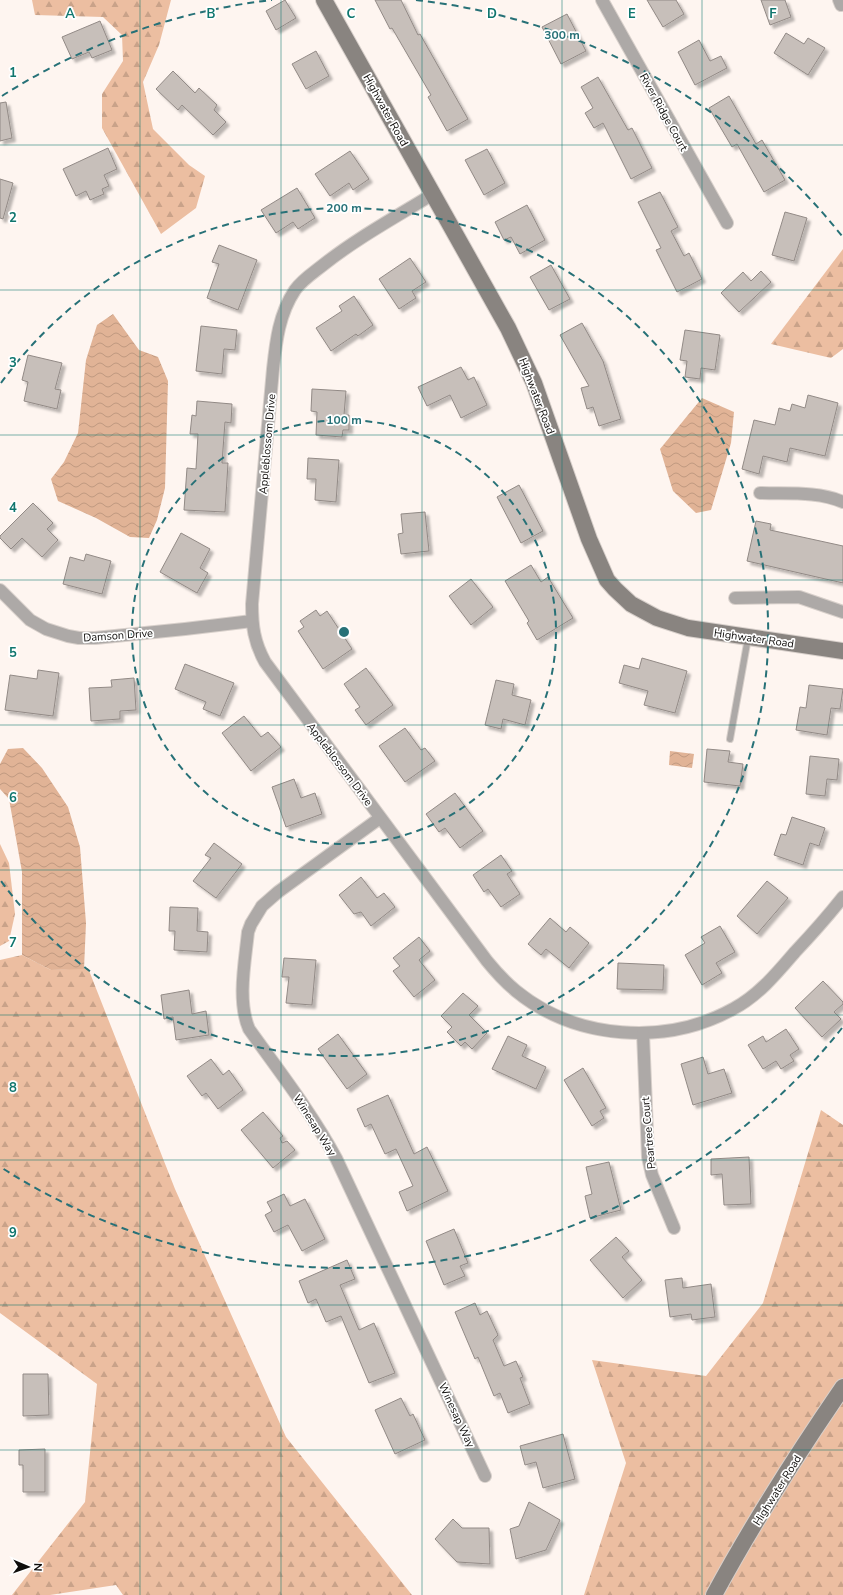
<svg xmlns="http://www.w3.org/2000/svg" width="843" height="1595" font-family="'Nunito Sans',sans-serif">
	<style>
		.forest { fill: url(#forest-firs) }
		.water { fill: url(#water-waves) }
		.building { fill: #c7bfba; stroke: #928a86; filter: url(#shadow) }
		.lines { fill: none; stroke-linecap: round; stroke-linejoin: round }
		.lane-casing { stroke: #d8d0cb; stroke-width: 8 }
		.street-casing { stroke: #d8d0cb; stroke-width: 14 }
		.secondary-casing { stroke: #d8d0cb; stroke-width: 18 }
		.lane { stroke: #ada9a7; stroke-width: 6 }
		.street { stroke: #ada9a7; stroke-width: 12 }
		.secondary { stroke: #898480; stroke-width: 16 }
		.grid { fill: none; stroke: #0f766e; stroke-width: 1; stroke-opacity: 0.55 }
		.ring { fill: none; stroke: #277177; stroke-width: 2; stroke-dasharray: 7 5 }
		.labels { text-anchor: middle; stroke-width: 3.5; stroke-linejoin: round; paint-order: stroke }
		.street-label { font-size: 11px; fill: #0f0d0b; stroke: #fff }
		.grid-label { font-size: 13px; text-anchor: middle; font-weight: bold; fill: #0f766e; stroke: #fff; stroke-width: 3.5; stroke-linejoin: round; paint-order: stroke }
		.centre { fill: #277177; stroke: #fff; stroke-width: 2 }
		.ring-label { font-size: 12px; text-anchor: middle; font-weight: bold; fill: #277177; stroke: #fff; stroke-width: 3.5; stroke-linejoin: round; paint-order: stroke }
	</style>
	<defs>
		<pattern id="forest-firs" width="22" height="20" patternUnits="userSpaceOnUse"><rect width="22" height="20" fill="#ecbea1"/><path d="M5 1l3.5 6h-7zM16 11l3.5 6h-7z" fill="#c9a289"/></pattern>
		<pattern id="water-waves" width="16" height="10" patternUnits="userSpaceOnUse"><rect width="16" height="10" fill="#e1b396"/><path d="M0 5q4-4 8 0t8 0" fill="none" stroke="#c09980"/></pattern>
		<filter id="shadow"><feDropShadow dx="3.5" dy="3.5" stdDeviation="1" flood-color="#0004"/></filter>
	</defs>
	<rect width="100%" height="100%" fill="#fef5f0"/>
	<g class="forest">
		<path d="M 32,0 L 171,0 L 159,45 L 143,82 L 153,129 L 189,165 L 205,176 L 196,208 L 161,234 L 102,128 L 102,94 L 123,61 L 122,35 L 103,17 L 35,15 Z"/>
		<path d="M 843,249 L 843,349 L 831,358 L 771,344 Z"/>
		<path d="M 0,844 L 9,863 L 15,914 L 9,941 L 0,946 Z"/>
		<path d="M 22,955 L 51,970 L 88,968 L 175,1189 L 286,1437 L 412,1595 L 123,1595 L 116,1585 L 50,1595 L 12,1595 L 85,1502 L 97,1384 L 0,1313 L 0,960 Z"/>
		<path d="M 821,1110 L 843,1125 L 843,1595 L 584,1595 L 626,1463 L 592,1360 L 706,1376 L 763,1303 Z"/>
	</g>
	<g class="water">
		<path d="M 113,314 L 139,350 L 158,357 L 168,381 L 165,488 L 157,520 L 149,538 L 130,537 L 96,518 L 58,501 L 51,479 L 64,462 L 78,433 L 86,360 L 97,325 Z"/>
		<path d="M 702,398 L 734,412 L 731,443 L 711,510 L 696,513 L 673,491 L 660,449 Z"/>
		<path d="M 23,748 L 42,768 L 68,807 L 80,847 L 86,923 L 84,969 L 51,970 L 22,955 L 22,872 L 9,799 L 0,789 L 0,764 L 8,749 Z"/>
		<path d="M 670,751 L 694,754 L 692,768 L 669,765 Z"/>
	</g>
	<g class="building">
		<path d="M 285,0 L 296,18 L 276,30 L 266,11 Z"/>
		<path d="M 375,0 L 401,0 L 418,35 L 420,34 L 468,119 L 447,131 L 428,97 L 431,95 L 392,28 L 390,29 Z"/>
		<path d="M 647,0 L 676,0 L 684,14 L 663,27 Z"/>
		<path d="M 761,0 L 785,0 L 791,17 L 770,25 Z"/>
		<path d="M 567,14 L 586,51 L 561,64 L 542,27 Z"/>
		<path d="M 100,21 L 112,50 L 92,58 L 89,52 L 72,59 L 62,37 Z"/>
		<path d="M 786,33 L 804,44 L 808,38 L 825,48 L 808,75 L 774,53 Z"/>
		<path d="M 699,40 L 710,61 L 721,56 L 727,68 L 695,85 L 678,52 Z"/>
		<path d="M 316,51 L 329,76 L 306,89 L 292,64 Z"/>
		<path d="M 173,71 L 195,93 L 199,88 L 217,105 L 214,110 L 226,122 L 213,135 L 182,105 L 178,110 L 156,89 Z"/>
		<path d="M 598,77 L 628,130 L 632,128 L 652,168 L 631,179 L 603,123 L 594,128 L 585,113 L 593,108 L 581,87 Z"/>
		<path d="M 729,96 L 756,144 L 762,140 L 785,180 L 764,192 L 737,144 L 732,147 L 709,108 Z"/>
		<path d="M 6,102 L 12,138 L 0,141 L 0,103 Z"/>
		<path d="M 108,148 L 117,169 L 104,175 L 109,186 L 102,189 L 104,194 L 90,200 L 86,191 L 76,196 L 63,169 Z"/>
		<path d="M 487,149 L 505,183 L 484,195 L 465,160 Z"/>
		<path d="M 350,151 L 369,179 L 353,190 L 349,183 L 330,196 L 315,174 Z"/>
		<path d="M 0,179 L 13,183 L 3,219 L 0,218 Z"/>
		<path d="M 297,188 L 315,218 L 298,229 L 293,222 L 276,233 L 261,210 Z"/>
		<path d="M 660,192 L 678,227 L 671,231 L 684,256 L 689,253 L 702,279 L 677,292 L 656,250 L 661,248 L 638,202 Z"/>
		<path d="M 527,205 L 545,240 L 520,254 L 511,237 L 504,240 L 495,222 Z"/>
		<path d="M 785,212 L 807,218 L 794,261 L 772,255 Z"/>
		<path d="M 219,245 L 257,260 L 238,310 L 207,298 L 219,264 L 212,262 Z"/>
		<path d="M 410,258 L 426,282 L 412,291 L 416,298 L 399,309 L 379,279 Z"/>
		<path d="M 551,265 L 570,299 L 549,310 L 530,277 Z"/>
		<path d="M 761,271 L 771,282 L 739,312 L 721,293 L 743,272 L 751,281 Z"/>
		<path d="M 354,296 L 373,325 L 358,336 L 356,334 L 331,351 L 316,328 L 342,311 L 339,306 Z"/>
		<path d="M 582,323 L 603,361 L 621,419 L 599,426 L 593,407 L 587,409 L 581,388 L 589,386 L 560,335 Z"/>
		<path d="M 201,326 L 237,330 L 235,350 L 224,349 L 222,374 L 196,371 Z"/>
		<path d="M 685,330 L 720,335 L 715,370 L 701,368 L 700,379 L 685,377 L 687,361 L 680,360 Z"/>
		<path d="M 28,355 L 62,363 L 55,389 L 61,390 L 57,409 L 24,401 L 28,382 L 22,380 Z"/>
		<path d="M 461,367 L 468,380 L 474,377 L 487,405 L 461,418 L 450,395 L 427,406 L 418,387 Z"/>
		<path d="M 312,389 L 346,391 L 344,415 L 349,415 L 349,430 L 343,430 L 342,437 L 316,435 L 317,412 L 311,411 Z"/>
		<path d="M 808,395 L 838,403 L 825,456 L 790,448 L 787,462 L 763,456 L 759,474 L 742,469 L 754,420 L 775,425 L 779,408 L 790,411 L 792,404 L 805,408 Z"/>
		<path d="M 197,401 L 232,404 L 231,423 L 225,422 L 222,463 L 228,463 L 225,512 L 184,510 L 187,468 L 196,469 L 198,434 L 190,434 L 192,415 L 196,416 Z"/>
		<path d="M 308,458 L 339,460 L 336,502 L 315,500 L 316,479 L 307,479 Z"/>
		<path d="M 519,485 L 543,531 L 521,543 L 497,497 Z"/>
		<path d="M 33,503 L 53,523 L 47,529 L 58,540 L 42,557 L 22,538 L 11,549 L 0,538 L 0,536 Z"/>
		<path d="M 425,512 L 429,551 L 401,554 L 398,534 L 403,533 L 401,514 Z"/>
		<path d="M 756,521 L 771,524 L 770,530 L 843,546 L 843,583 L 747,561 Z"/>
		<path d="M 181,533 L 210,549 L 200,568 L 208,573 L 197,593 L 160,572 Z"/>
		<path d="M 86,554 L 111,561 L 102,594 L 63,584 L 70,557 L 84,561 Z"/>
		<path d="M 531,565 L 541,582 L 548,577 L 573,618 L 537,640 L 527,623 L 529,621 L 505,581 Z"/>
		<path d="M 471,579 L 493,607 L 471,625 L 449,596 Z"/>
		<path d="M 316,610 L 320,616 L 327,611 L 352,649 L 323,669 L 298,631 L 304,627 L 300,621 Z"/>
		<path d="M 642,658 L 687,671 L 675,713 L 644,705 L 648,691 L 619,683 L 624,665 L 639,669 Z"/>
		<path d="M 185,664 L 234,683 L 220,716 L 203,709 L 206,702 L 175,689 Z"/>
		<path d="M 366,668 L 393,705 L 366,725 L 355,710 L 360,707 L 344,684 Z"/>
		<path d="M 38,670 L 59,673 L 53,716 L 5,710 L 10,675 L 37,679 Z"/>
		<path d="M 134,678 L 136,710 L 120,711 L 120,719 L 91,721 L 89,688 L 112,687 L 111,680 Z"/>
		<path d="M 496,680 L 514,684 L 512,695 L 531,700 L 525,725 L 503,719 L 501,729 L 485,725 Z"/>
		<path d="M 809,685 L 843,689 L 840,709 L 831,708 L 827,735 L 796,730 L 800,707 L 806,708 Z"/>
		<path d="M 244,716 L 261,737 L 268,732 L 281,747 L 251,771 L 222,733 Z"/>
		<path d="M 405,728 L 421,750 L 425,748 L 435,761 L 405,782 L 379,746 Z"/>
		<path d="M 707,749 L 730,751 L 728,762 L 743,764 L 740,786 L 704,782 Z"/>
		<path d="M 810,756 L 839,759 L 837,780 L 827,779 L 825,796 L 806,794 Z"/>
		<path d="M 294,779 L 301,798 L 315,793 L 322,814 L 286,827 L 272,787 Z"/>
		<path d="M 455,793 L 483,831 L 460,848 L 445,828 L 439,832 L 426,814 Z"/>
		<path d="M 792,817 L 825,828 L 819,846 L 810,843 L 803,865 L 774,855 L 781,834 L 786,835 Z"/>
		<path d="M 214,843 L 242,864 L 216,898 L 193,881 L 211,858 L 205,855 Z"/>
		<path d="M 501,855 L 512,871 L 507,874 L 520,894 L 501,907 L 488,889 L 484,892 L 473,875 Z"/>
		<path d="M 361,877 L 377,898 L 384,893 L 395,907 L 371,926 L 361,912 L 354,914 L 339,895 Z"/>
		<path d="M 767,881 L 788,898 L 757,934 L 737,916 Z"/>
		<path d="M 170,907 L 198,908 L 197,931 L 208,932 L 207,952 L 174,950 L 175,931 L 169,931 Z"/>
		<path d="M 550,918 L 566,932 L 570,927 L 589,943 L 569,968 L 546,949 L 541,955 L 528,944 Z"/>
		<path d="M 720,926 L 735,952 L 716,963 L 722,973 L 702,985 L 685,955 L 705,943 L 701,937 Z"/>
		<path d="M 419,937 L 430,951 L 419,960 L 435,980 L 414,997 L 393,971 L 400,966 L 393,958 Z"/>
		<path d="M 284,958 L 316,960 L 312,1005 L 286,1003 L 289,977 L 282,977 Z"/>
		<path d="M 618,963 L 664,965 L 663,990 L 617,989 Z"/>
		<path d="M 823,981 L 843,1002 L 843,1004 L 834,1012 L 841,1019 L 822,1037 L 795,1008 Z"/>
		<path d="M 189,990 L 192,1014 L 206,1011 L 209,1035 L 176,1040 L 173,1017 L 164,1019 L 161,995 Z"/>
		<path d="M 463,993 L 478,1006 L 469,1015 L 487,1033 L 472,1049 L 465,1042 L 461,1046 L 447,1032 L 452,1027 L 441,1016 Z"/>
		<path d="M 786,1029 L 799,1049 L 790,1055 L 794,1061 L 781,1069 L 776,1061 L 763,1069 L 748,1045 L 763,1036 L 766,1042 Z"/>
		<path d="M 338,1034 L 367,1074 L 347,1089 L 318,1049 Z"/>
		<path d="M 508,1036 L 527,1045 L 522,1056 L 546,1067 L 536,1089 L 492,1069 Z"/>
		<path d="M 703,1057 L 708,1074 L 724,1069 L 732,1093 L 693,1105 L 681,1064 Z"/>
		<path d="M 211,1059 L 223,1075 L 229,1070 L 243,1090 L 218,1109 L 206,1093 L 202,1096 L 187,1076 Z"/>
		<path d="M 583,1068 L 606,1108 L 600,1111 L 604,1118 L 592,1126 L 564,1080 Z"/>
		<path d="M 388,1095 L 414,1154 L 427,1147 L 448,1191 L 407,1211 L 399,1192 L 413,1186 L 396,1149 L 385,1154 L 371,1124 L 365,1127 L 357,1109 Z"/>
		<path d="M 263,1112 L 283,1136 L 280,1138 L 282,1143 L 287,1141 L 295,1150 L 273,1168 L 241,1130 Z"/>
		<path d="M 749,1157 L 751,1204 L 724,1205 L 722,1174 L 711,1175 L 711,1159 Z"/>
		<path d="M 609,1162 L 621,1210 L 590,1218 L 585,1196 L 592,1194 L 586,1167 Z"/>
		<path d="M 284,1194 L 290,1206 L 305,1199 L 325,1239 L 302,1251 L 288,1225 L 274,1232 L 265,1215 L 272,1211 L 267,1202 Z"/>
		<path d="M 454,1229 L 468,1263 L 460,1266 L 465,1276 L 444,1285 L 426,1241 Z"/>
		<path d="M 616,1237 L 629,1251 L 622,1257 L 642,1280 L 623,1298 L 590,1260 Z"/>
		<path d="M 347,1260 L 355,1279 L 340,1285 L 359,1330 L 374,1323 L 395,1373 L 369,1383 L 341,1316 L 326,1322 L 316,1299 L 308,1303 L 299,1281 Z"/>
		<path d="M 682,1278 L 683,1288 L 711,1284 L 715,1317 L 692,1320 L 691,1314 L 670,1317 L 665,1280 Z"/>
		<path d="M 475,1303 L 480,1315 L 487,1311 L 498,1335 L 493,1340 L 504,1366 L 516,1361 L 523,1377 L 520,1378 L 530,1404 L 508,1413 L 500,1393 L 494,1396 L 478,1357 L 475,1359 L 455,1312 Z"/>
		<path d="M 23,1374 L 48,1374 L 49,1415 L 23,1416 Z"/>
		<path d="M 401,1398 L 410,1416 L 413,1414 L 425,1440 L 395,1454 L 375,1410 Z"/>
		<path d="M 563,1434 L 575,1479 L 543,1488 L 536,1462 L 525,1465 L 520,1446 Z"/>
		<path d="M 45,1449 L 45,1492 L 23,1492 L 23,1465 L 19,1465 L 19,1450 Z"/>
		<path d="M 529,1502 L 560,1520 L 546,1550 L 516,1559 L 510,1529 L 519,1526 Z"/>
		<path d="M 453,1519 L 462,1528 L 489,1528 L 490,1564 L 457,1562 L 435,1539 Z"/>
	</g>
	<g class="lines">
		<defs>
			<path id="lane" d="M 730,739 L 748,638"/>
			<g id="street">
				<path d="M 602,0 L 727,223"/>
				<path d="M 839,0 L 841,5"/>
				<path d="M 433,194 C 396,217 357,238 323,265 C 313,273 302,280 295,290 C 279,314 276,341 273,369 L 252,604 C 252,626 254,642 265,662 L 487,961 C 496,972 505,982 516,991 C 576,1040 666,1046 733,1009 C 758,996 777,973 795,952 C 812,934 828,916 843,897"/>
				<path d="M 760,493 C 787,494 818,491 843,502"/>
				<path d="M 0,590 L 30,620 L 46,629 L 68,636 L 79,638 L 95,638 L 185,629 L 252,621"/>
				<path d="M 735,598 L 799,597 L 843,612"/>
				<path d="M 380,818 L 278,892 L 262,906 L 251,924 L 248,932 C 245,962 237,1001 249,1029 C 279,1071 311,1112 336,1158 L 485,1476"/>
				<path d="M 643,1033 L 648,1157 L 652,1175 L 674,1228"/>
			</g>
			<g id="secondary">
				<path d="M 324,0 L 508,328 L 534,383 L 589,539 L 607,580 L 615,589 L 631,604 L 657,618 L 688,628 L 843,651"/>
				<path d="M 714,1595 C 753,1523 797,1454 843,1387"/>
			</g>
		</defs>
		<use href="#lane" class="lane-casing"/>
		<use href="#street" class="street-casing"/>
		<use href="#secondary" class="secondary-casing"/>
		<use href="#lane" class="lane"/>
		<use href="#street" class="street"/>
		<use href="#secondary" class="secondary"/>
	</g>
	<path class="grid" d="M 140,0 L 140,1595M 281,0 L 281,1595M 422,0 L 422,1595M 562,0 L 562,1595M 702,0 L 702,1595M 0,145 L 843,145M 0,290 L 843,290M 0,435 L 843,435M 0,580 L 843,580M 0,725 L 843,725M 0,870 L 843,870M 0,1015 L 843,1015M 0,1160 L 843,1160M 0,1305 L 843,1305M 0,1450 L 843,1450"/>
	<g class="ring">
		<circle cx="344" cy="632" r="212"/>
		<path d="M1 383A424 424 0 1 1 1 881"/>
		<path d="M842 1028A636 636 0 0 1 2 1168M2 96A636 636 0 0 1 272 0M416 0A636 636 0 0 1 842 236"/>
	</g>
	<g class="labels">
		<g class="street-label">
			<text transform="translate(386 110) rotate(61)" y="4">Highwater Road</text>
			<text transform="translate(664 112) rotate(61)" y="4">River Ridge Court</text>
			<text transform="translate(537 396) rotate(69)" y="4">Highwater Road</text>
			<text transform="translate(267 444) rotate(-85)" y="4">Appleblossom Drive</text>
			<text transform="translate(118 635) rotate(-4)" y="4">Damson Drive</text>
			<text transform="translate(754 638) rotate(8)" y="4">Highwater Road</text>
			<text transform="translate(340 764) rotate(53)" y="4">Appleblossom Drive</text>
			<text transform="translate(315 1125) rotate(58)" y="4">Winesap Way</text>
			<text transform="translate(648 1133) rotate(-95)" y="4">Peartree Court</text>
			<text transform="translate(457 1415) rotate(65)" y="4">Winesap Way</text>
			<text transform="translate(777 1490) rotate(-58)" y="4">Highwater Road</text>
		</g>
	</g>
	<g class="grid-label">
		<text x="70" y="18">A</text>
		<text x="211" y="18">B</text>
		<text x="351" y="18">C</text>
		<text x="492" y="18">D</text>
		<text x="632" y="18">E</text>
		<text x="773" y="18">F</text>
		<text x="13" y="77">1</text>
		<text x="13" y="222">2</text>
		<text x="13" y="367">3</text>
		<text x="13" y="512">4</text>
		<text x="13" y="657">5</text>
		<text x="13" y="802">6</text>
		<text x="13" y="947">7</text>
		<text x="13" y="1092">8</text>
		<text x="13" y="1237">9</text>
	</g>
	<circle cx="344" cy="632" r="6" class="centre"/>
	<g class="ring-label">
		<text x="562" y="39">300 m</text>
		<text x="344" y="212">200 m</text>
		<text x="344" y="424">100 m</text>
	</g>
	<g transform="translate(28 1567) rotate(92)" stroke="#ffffff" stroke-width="3" paint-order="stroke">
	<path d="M0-3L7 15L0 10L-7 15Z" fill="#0f0d0b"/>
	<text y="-6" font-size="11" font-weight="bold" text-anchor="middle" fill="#0f0d0b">N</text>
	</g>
</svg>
